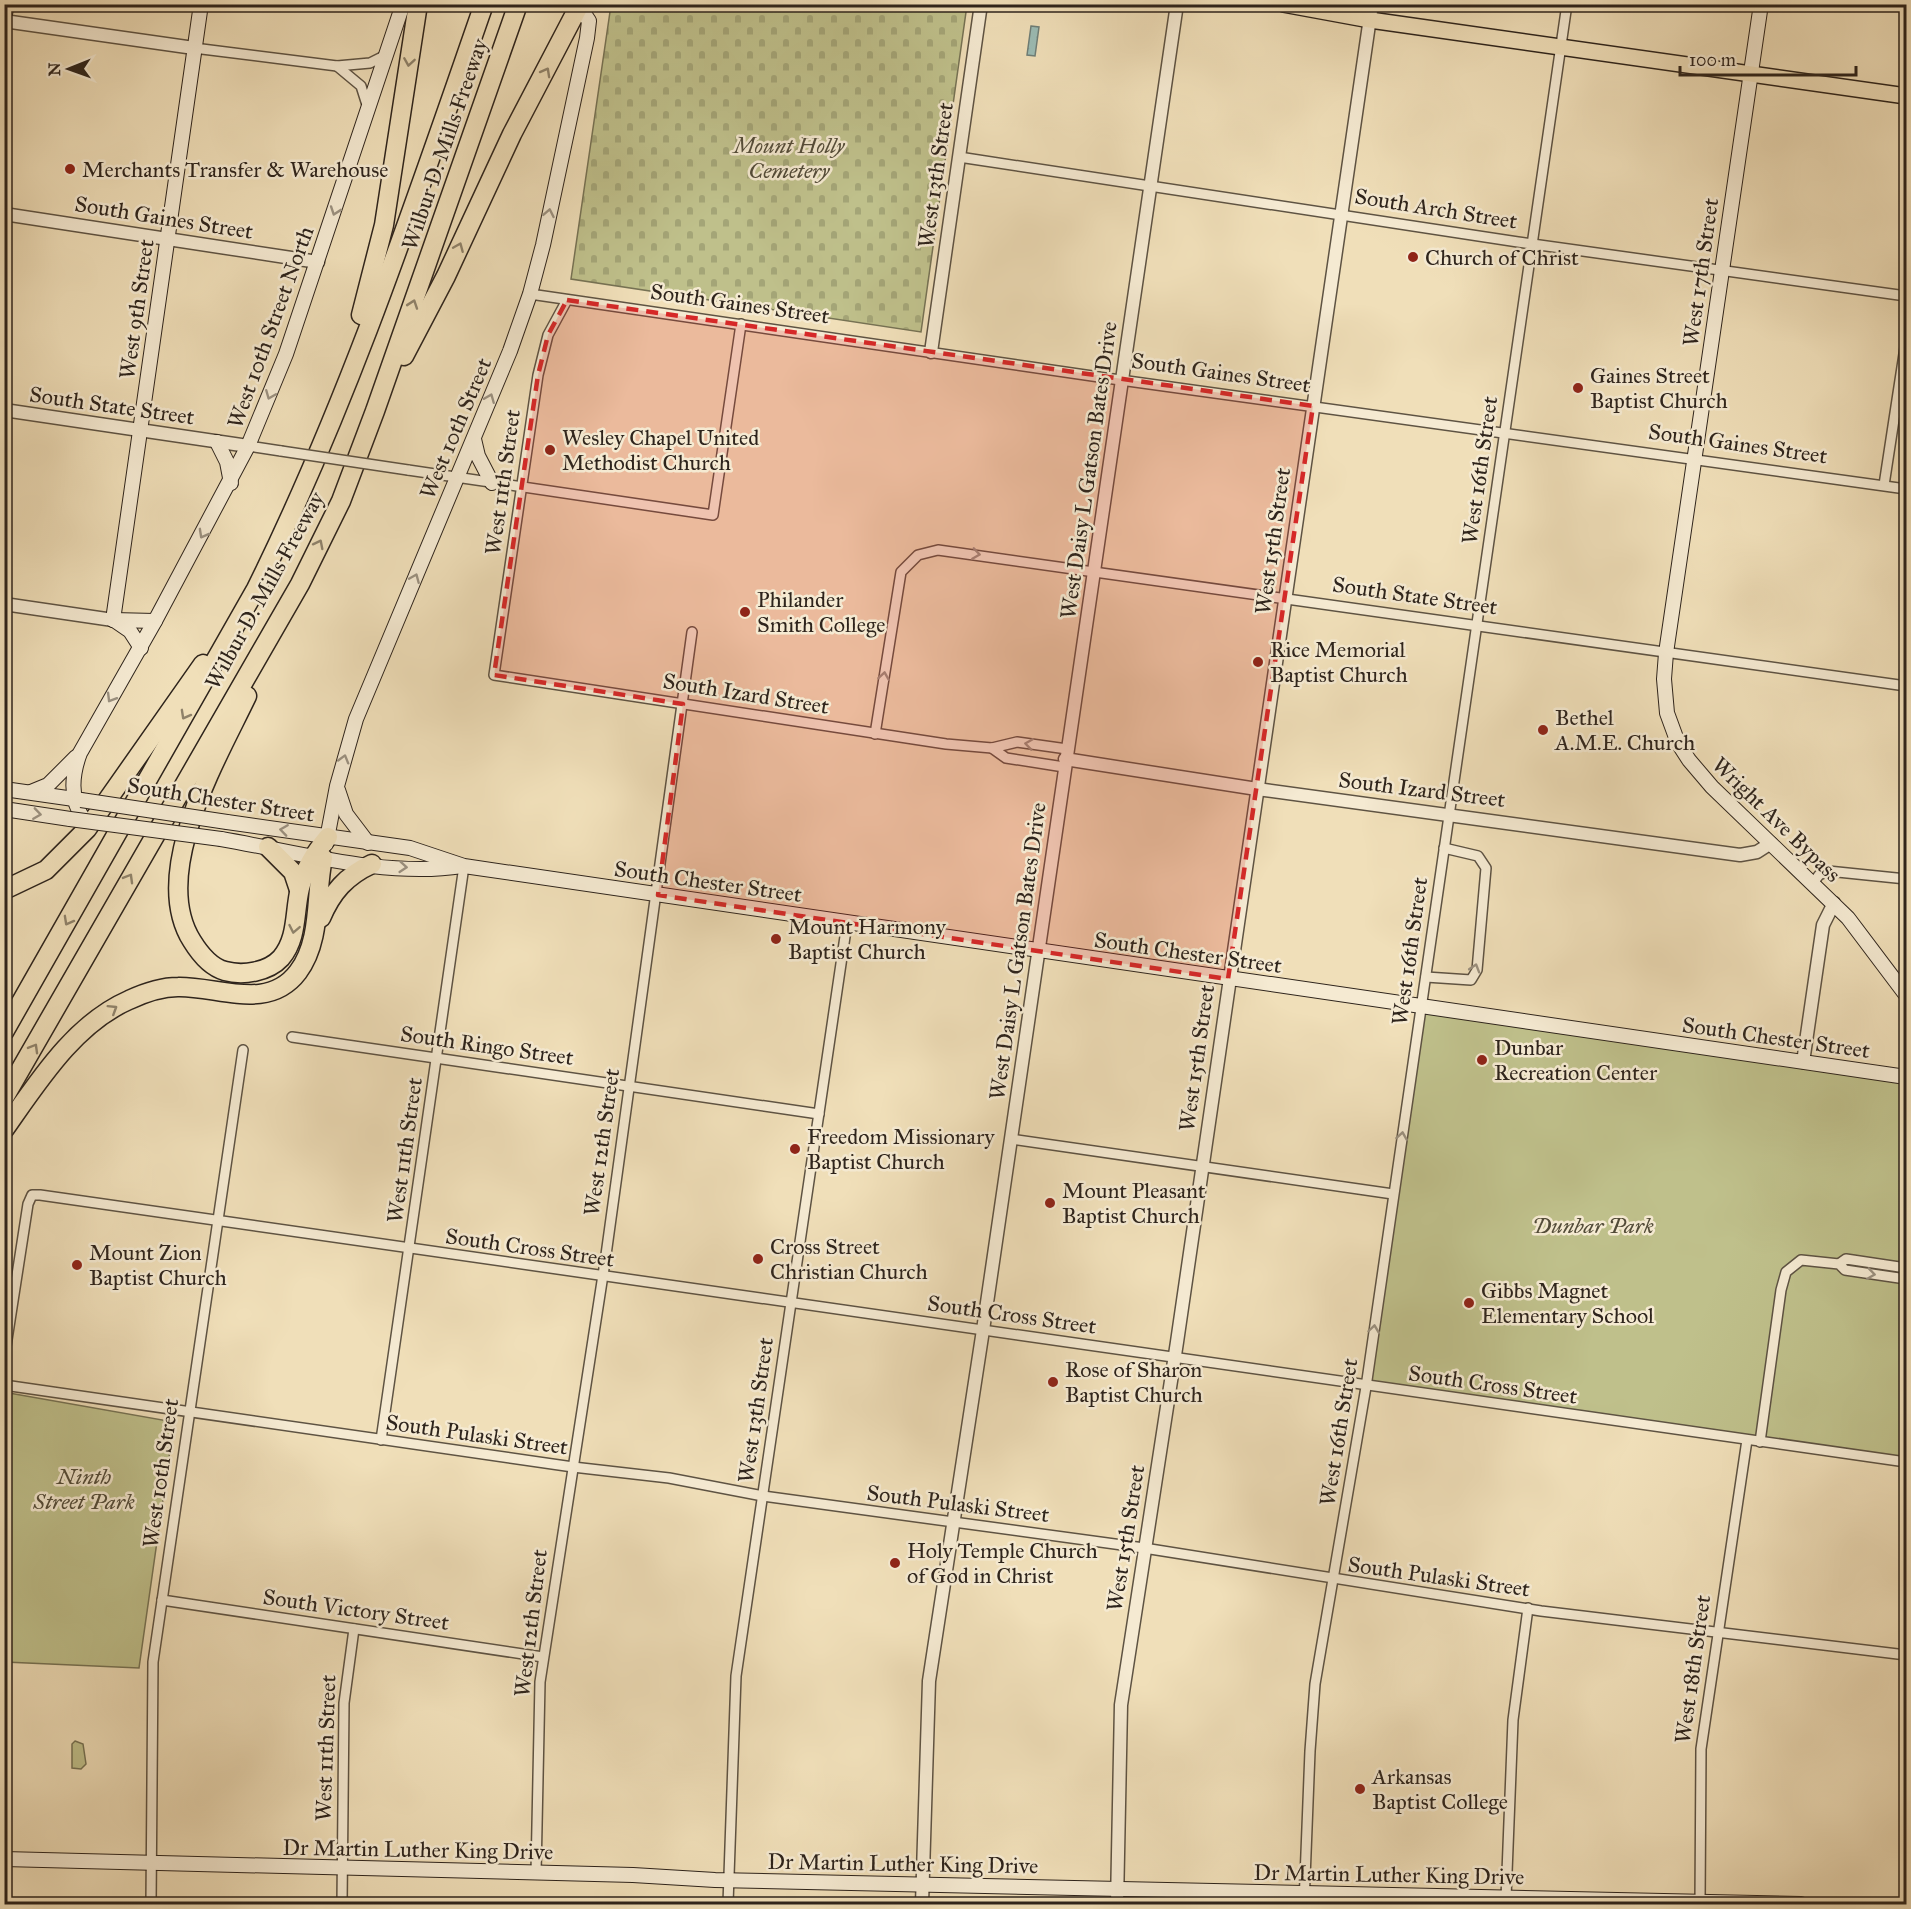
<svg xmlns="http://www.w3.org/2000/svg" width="1911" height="1909" font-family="'IM FELL Great Primer',serif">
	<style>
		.cemetery { fill: url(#cemetery-stones); stroke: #767254; stroke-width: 1.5 }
		.park { fill: #bfc08b; stroke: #767254; stroke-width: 1.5 }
		.water { fill: url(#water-ripples); stroke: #6f7f78; stroke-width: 1.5 }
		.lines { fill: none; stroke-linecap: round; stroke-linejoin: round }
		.minor-casing { stroke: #5e5343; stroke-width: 12 }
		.tertiary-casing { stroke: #5e5343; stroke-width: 15 }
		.secondary-casing { stroke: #2e241c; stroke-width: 16 }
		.primary-casing { stroke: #2e241c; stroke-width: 18 }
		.motorway-casing { stroke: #2e241c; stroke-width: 21 }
		.minor { stroke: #f5ead2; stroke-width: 9 }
		.tertiary { stroke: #f5ead2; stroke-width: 12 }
		.secondary { stroke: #f5ead2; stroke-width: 14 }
		.primary { stroke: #f0dfb9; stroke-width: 15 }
		.motorway { stroke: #f0dfb9; stroke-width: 18 }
		.minor-bridge-casing { stroke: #5e5343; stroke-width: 12; stroke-linecap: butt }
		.secondary-bridge-casing { stroke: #2e241c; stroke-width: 16; stroke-linecap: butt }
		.minor-bridge { stroke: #f5ead2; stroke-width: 9 }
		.secondary-bridge { stroke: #f5ead2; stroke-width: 14 }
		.oneway { stroke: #8f826a }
		.oneway2 { stroke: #9b9180 }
		.marked { fill: #d62828; fill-opacity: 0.2; stroke: #d62828; stroke-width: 4.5; stroke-dasharray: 12 8; stroke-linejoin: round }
		.poi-dot { fill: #8f2418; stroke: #f5ead2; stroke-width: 2 }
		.labels { text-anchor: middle; stroke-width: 5; stroke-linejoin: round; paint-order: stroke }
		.street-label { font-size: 22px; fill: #2e241c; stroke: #f5ead2 }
		.park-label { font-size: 22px; font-style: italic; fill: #524b38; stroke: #f5ead2 }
		.poi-label { font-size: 22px; fill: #2e241c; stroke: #f5ead2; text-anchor: start }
	</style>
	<defs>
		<pattern id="cemetery-stones" width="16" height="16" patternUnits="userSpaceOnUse" patternTransform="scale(1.5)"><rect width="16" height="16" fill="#bfc08b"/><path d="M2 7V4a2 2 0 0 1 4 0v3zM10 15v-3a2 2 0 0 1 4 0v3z" fill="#a4a577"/></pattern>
		<pattern id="water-ripples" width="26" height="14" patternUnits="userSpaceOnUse" patternTransform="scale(1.5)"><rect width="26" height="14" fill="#9bbcb5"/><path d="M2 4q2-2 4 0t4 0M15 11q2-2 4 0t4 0" fill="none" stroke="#86a19b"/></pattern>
	</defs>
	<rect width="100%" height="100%" fill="#f0dfb9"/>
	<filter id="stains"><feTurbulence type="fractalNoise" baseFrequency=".00333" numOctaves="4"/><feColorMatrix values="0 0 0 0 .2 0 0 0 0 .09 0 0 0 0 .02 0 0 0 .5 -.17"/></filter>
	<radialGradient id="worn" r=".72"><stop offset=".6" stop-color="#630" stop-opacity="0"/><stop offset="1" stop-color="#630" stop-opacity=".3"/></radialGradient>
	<path class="cemetery" d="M 611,5 L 967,5 L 921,332 L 571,279 Z"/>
	<g class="park">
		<path d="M 1420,1007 L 1906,1077 L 1906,1462 L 1366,1387 Z"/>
		<path d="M 9,1393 L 174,1422 L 139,1668 L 5,1662 L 4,1421 Z"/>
		<path d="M 75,1741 L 83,1744 L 86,1764 L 81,1769 L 72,1768 L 72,1744 Z"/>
	</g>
	<path class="water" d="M 1031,26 L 1039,27 L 1035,56 L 1027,55 Z"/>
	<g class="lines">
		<defs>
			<g id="minor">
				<path d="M 194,48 L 337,66 L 370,63 L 386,55"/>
				<path d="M 337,66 L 361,86 L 367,105"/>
				<path d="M 959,157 L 1518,242 L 1906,296"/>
				<path d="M 530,294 L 1106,378 L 1906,489"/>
				<path d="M 567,300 L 548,335 L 538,375 L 494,675 L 946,744 L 992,748 L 1017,742 L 1067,749"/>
				<path d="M 248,446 L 281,451"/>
				<path d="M 408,470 L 713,515 L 741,324"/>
				<path d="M 1884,485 L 1906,341"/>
				<path d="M 875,734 L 901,572 L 918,555 L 938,550 L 1906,686"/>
				<path d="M 992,748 L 1006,758 L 1064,767"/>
				<path d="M 1813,883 L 1819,875 L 1828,871 L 1906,879"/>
				<path d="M 1426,977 L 1471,980 L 1477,970 L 1486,868 L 1478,856 L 1444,848"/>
				<path d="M 292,1037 L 819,1114"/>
				<path d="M 1011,1139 L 1393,1194"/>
				<path d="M 1839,1264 L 1846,1259 L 1906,1268"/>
				<path d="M 4,1359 L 28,1204 L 32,1195 L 40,1195 L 1906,1462"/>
				<path d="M 4,1385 L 573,1467 L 669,1478 L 763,1496 L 1144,1548 L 1541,1611 L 1906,1655"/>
				<path d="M 381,1440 L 464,866"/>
				<path d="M 1760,1442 L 1781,1290 L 1786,1272 L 1801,1260 L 1839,1264 L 1845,1270 L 1906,1279"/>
				<path d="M 162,1600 L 543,1657"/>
				<path d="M 536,1873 L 540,1682 L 605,1262 L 692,632"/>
				<path d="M 1506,1898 L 1513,1720 L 1528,1608"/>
				<path d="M 151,1904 L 153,1662 L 243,1050"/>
				<path d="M 342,1904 L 344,1703 L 354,1629"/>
				<path d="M 728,1904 L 736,1676 L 847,923"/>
				<path d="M 1304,1904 L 1310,1751 L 1315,1684 L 1366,1387 L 1567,4"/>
				<path d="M 1700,1904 L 1701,1749 L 1747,1440"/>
			</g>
			<g id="tertiary">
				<path d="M 4,21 L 194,48"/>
				<path d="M 4,214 L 318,262"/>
				<path d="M 931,352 L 981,4"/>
				<path d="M 4,410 L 248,446"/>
				<path d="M 4,604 L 113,620"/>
				<path d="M 1065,759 L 1257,789 L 1740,855 L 1757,852 L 1771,843"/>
				<path d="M 1803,1062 L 1823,925 L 1834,903"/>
				<path d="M 922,1904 L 929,1681 L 983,1330 L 1177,4"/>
				<path d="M 1117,1904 L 1121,1705 L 1177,1342 L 1372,4"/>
			</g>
			<g id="secondary">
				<path d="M 1761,4 L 1666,653 L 1664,679 L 1667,713 L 1678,743 L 1689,760 L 1712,787 L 1848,918 L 1906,995"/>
				<path d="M 4,19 L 7,4"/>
				<path d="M 474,439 L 478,456 L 492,483"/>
				<path d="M 217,442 L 227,462 L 231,483"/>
				<path d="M 113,620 L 201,4"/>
				<path d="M 113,620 L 155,621"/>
				<path d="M 114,620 L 130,631 L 141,648"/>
				<path d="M 4,789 L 81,800"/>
				<path d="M 338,790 L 346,814 L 368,843"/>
				<path d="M 31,792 L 48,785 L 76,757"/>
				<path d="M 4,809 L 70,819"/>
				<path d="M 85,821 C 70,801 71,777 80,753 L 155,621 L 248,446 L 286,354 L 403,4"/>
				<path d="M 227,822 L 410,848 L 464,866 L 1906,1077"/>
				<path d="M 221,839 C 297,852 386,878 462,866"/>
				<path d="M 326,844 L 337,786 L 356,719 L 510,351 L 530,294 L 543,245 L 587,38 L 589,21 L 579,6"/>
				<path d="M 4,1859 L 633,1875 L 715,1880 L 1801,1904"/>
			</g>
			<path id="primary" d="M 1283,4 L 1370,20 L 1906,96"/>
			<g id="motorway">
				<path d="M 361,315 L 384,225 L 418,4"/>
				<path d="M 404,356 L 446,276 L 512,134 L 579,6"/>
				<path d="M 247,696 C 217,759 149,873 192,941 C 200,954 210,967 225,971 C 243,976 268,972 281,958 C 298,938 294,912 300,888 C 305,868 315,853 328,837"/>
				<path d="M 268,847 L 293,872 L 299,890"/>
				<path d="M 4,890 L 46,870 L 87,829 L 203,664"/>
				<path d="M 321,918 C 332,892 346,876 372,864"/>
				<path d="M 4,1032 L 256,589 C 349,401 415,202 484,4"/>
				<path d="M 4,1098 L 300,584 L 341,501 L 375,411 L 518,4"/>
				<path d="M 4,1130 C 38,1082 74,1024 129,1000 C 144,993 162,987 178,987 C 218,986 268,1012 298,972 C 322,940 315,895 323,858"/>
			</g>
		</defs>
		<use href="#minor" class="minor-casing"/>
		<use href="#tertiary" class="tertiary-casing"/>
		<use href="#secondary" class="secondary-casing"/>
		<use href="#primary" class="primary-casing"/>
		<use href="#motorway" class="motorway-casing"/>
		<use href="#minor" class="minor"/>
		<use href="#tertiary" class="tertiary"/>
		<use href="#secondary" class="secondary"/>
		<use href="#primary" class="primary"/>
		<use href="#motorway" class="motorway"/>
		<defs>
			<path id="minor-bridge" d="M 281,451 L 408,470"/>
			<g id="secondary-bridge">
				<path d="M 81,800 L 227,822"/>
				<path d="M 70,819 L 221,839"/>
			</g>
		</defs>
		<use href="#minor-bridge" class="minor-bridge-casing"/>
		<use href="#secondary-bridge" class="secondary-bridge-casing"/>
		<use href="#minor-bridge" class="minor-bridge"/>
		<use href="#secondary-bridge" class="secondary-bridge"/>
	</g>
	<defs><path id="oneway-chevron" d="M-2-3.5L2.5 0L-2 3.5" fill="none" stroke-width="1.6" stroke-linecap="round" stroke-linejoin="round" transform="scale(1.5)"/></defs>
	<g class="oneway">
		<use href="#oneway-chevron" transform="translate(409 62) rotate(99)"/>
		<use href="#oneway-chevron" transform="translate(546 72) rotate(-61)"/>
		<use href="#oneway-chevron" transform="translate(459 247) rotate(-67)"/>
		<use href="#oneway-chevron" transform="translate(413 304) rotate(-71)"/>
		<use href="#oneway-chevron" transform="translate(319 544) rotate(-63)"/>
		<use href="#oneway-chevron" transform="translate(185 715) rotate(119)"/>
		<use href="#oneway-chevron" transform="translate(129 878) rotate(-60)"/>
		<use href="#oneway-chevron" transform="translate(68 921) rotate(119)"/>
		<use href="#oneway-chevron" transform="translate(294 929) rotate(101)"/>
		<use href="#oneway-chevron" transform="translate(113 1009) rotate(-32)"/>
		<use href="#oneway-chevron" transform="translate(34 1048) rotate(-60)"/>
	</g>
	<g class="oneway2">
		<use href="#oneway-chevron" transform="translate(335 211) rotate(109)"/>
		<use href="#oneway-chevron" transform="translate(549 213) rotate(-79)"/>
		<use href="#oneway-chevron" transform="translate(270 395) rotate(112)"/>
		<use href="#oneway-chevron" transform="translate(490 398) rotate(-68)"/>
		<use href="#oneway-chevron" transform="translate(203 534) rotate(119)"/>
		<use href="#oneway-chevron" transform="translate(976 554) rotate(8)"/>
		<use href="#oneway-chevron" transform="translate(415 578) rotate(-67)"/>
		<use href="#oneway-chevron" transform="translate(884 676) rotate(-81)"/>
		<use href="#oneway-chevron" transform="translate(111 698) rotate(121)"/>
		<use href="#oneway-chevron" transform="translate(1029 744) rotate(-172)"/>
		<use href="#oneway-chevron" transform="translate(344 759) rotate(-74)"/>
		<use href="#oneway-chevron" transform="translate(37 814) rotate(8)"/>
		<use href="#oneway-chevron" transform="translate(284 830) rotate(-172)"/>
		<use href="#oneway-chevron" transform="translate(403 867) rotate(5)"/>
		<use href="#oneway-chevron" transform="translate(1475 968) rotate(-73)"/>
		<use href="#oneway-chevron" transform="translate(1402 1136) rotate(-81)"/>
		<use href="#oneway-chevron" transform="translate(1871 1274) rotate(8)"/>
		<use href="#oneway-chevron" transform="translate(1374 1329) rotate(-82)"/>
	</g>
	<path class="marked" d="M 567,300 L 1313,406 L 1228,979 L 658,895 L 683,704 L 494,675 L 538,375 L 548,335 Z"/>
	<g class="poi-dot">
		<circle cx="70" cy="169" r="6"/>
		<circle cx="1413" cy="257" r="6"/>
		<circle cx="1578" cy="388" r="6"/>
		<circle cx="550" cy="450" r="6"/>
		<circle cx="745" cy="612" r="6"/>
		<circle cx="1258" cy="662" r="6"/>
		<circle cx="1543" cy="730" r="6"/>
		<circle cx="776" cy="939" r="6"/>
		<circle cx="1482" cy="1060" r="6"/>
		<circle cx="795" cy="1149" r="6"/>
		<circle cx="1050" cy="1203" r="6"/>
		<circle cx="758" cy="1259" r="6"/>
		<circle cx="77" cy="1265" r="6"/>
		<circle cx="1469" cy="1303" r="6"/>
		<circle cx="1053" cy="1382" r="6"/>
		<circle cx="895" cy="1563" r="6"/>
		<circle cx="1360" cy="1789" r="6"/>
	</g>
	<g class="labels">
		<g class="street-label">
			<text transform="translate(444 144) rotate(-71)" y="8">Wilbur D. Mills Freeway</text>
			<text transform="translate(935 175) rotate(-82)" y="8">West 13th Street</text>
			<text transform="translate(1436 208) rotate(9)" y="8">South Arch Street</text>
			<text transform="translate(164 217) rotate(9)" y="8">South Gaines Street</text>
			<text transform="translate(1700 272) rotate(-82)" y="8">West 17th Street</text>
			<text transform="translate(740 303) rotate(8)" y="8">South Gaines Street</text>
			<text transform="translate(136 309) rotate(-82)" y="8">West 9th Street</text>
			<text transform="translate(270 327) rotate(-70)" y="8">West 10th Street North</text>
			<text transform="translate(1221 372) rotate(8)" y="8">South Gaines Street</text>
			<text transform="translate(112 405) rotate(8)" y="8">South State Street</text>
			<text transform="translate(455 428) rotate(-67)" y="8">West 10th Street</text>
			<text transform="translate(1738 443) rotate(8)" y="8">South Gaines Street</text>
			<text transform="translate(1088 470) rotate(-82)" y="8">West Daisy L Gatson Bates Drive</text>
			<text transform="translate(1479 470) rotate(-82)" y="8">West 16th Street</text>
			<text transform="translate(502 482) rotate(-82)" y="8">West 11th Street</text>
			<text transform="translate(1272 541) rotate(-82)" y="8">West 15th Street</text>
			<text transform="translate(264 590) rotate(-61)" y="8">Wilbur D. Mills Freeway</text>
			<text transform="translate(1415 595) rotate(8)" y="8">South State Street</text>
			<text transform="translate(746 693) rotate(9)" y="8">South Izard Street</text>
			<text transform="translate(1422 789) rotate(7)" y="8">South Izard Street</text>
			<text transform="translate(221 799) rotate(9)" y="8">South Chester Street</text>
			<text transform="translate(1777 819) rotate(44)" y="8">Wright Ave Bypass</text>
			<text transform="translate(708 881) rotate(8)" y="8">South Chester Street</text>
			<text transform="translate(1017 951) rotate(-82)" y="8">West Daisy L Gatson Bates Drive</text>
			<text transform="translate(1409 951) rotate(-82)" y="8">West 16th Street</text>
			<text transform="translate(1188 952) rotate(8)" y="8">South Chester Street</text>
			<text transform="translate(1776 1037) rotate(8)" y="8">South Chester Street</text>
			<text transform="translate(487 1045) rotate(8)" y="8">South Ringo Street</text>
			<text transform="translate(1196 1058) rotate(-82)" y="8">West 15th Street</text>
			<text transform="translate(601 1142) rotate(-82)" y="8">West 12th Street</text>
			<text transform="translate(404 1150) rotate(-82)" y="8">West 11th Street</text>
			<text transform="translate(530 1247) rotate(8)" y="8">South Cross Street</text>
			<text transform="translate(1012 1314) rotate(8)" y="8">South Cross Street</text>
			<text transform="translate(1493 1384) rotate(8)" y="8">South Cross Street</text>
			<text transform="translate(755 1410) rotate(-82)" y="8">West 13th Street</text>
			<text transform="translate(1338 1432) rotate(-81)" y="8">West 16th Street</text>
			<text transform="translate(477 1434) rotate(8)" y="8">South Pulaski Street</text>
			<text transform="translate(160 1473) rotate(-82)" y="8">West 10th Street</text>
			<text transform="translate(958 1503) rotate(7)" y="8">South Pulaski Street</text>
			<text transform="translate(1125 1538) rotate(-81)" y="8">West 15th Street</text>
			<text transform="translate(1439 1576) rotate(8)" y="8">South Pulaski Street</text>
			<text transform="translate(356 1609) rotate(8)" y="8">South Victory Street</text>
			<text transform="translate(530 1623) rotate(-83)" y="8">West 12th Street</text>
			<text transform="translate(1692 1669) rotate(-82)" y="8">West 18th Street</text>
			<text transform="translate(325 1748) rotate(-88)" y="8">West 11th Street</text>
			<text transform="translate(418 1849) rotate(1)" y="8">Dr Martin Luther King Drive</text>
			<text transform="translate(903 1863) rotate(1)" y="8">Dr Martin Luther King Drive</text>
			<text transform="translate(1389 1874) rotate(1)" y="8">Dr Martin Luther King Drive</text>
		</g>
		<g class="park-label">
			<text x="789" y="153">Mount Holly<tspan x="789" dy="25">Cemetery</tspan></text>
			<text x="1593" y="1233">Dunbar Park</text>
			<text x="84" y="1484">Ninth<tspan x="84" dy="25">Street Park</tspan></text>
		</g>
		<g class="poi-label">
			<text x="82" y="177">Merchants Transfer &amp; Warehouse</text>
			<text x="1425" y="265">Church of Christ</text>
			<text x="1590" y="383">Gaines Street<tspan x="1590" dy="25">Baptist Church</tspan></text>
			<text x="562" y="445">Wesley Chapel United<tspan x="562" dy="25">Methodist Church</tspan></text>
			<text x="757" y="607">Philander<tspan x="757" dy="25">Smith College</tspan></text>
			<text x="1270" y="657">Rice Memorial<tspan x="1270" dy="25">Baptist Church</tspan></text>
			<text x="1555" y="725">Bethel<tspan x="1555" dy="25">A.M.E. Church</tspan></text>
			<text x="788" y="934">Mount Harmony<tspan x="788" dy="25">Baptist Church</tspan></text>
			<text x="1494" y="1055">Dunbar<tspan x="1494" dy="25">Recreation Center</tspan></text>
			<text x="807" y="1144">Freedom Missionary<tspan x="807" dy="25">Baptist Church</tspan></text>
			<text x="1062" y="1198">Mount Pleasant<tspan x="1062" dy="25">Baptist Church</tspan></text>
			<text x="770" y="1254">Cross Street<tspan x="770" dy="25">Christian Church</tspan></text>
			<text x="89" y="1260">Mount Zion<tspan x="89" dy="25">Baptist Church</tspan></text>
			<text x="1481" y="1298">Gibbs Magnet<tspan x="1481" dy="25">Elementary School</tspan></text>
			<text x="1065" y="1377">Rose of Sharon<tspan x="1065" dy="25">Baptist Church</tspan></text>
			<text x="907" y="1558">Holy Temple Church<tspan x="907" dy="25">of God in Christ</tspan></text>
			<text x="1372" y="1784">Arkansas<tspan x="1372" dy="25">Baptist College</tspan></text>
		</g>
	</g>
	<rect width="1911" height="1909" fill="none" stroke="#f0dfb9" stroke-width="24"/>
	<rect x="6" y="6" width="1899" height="1897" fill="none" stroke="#2e241c" stroke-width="3"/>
	<rect x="12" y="12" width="1887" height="1885" fill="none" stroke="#2e241c" stroke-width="1.5"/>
	<g transform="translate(69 69) rotate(269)" stroke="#f5ead2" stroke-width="4.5" paint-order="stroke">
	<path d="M0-4.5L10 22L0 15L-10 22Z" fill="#2e241c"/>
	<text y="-9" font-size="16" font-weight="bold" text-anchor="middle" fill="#2e241c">N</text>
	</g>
	<path d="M1680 66v9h176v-9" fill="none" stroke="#2e241c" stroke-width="3"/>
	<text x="1689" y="66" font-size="18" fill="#2e241c" stroke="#f5ead2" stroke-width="4.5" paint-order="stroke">100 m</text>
	<rect width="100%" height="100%" filter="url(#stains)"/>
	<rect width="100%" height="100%" fill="url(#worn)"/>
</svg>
